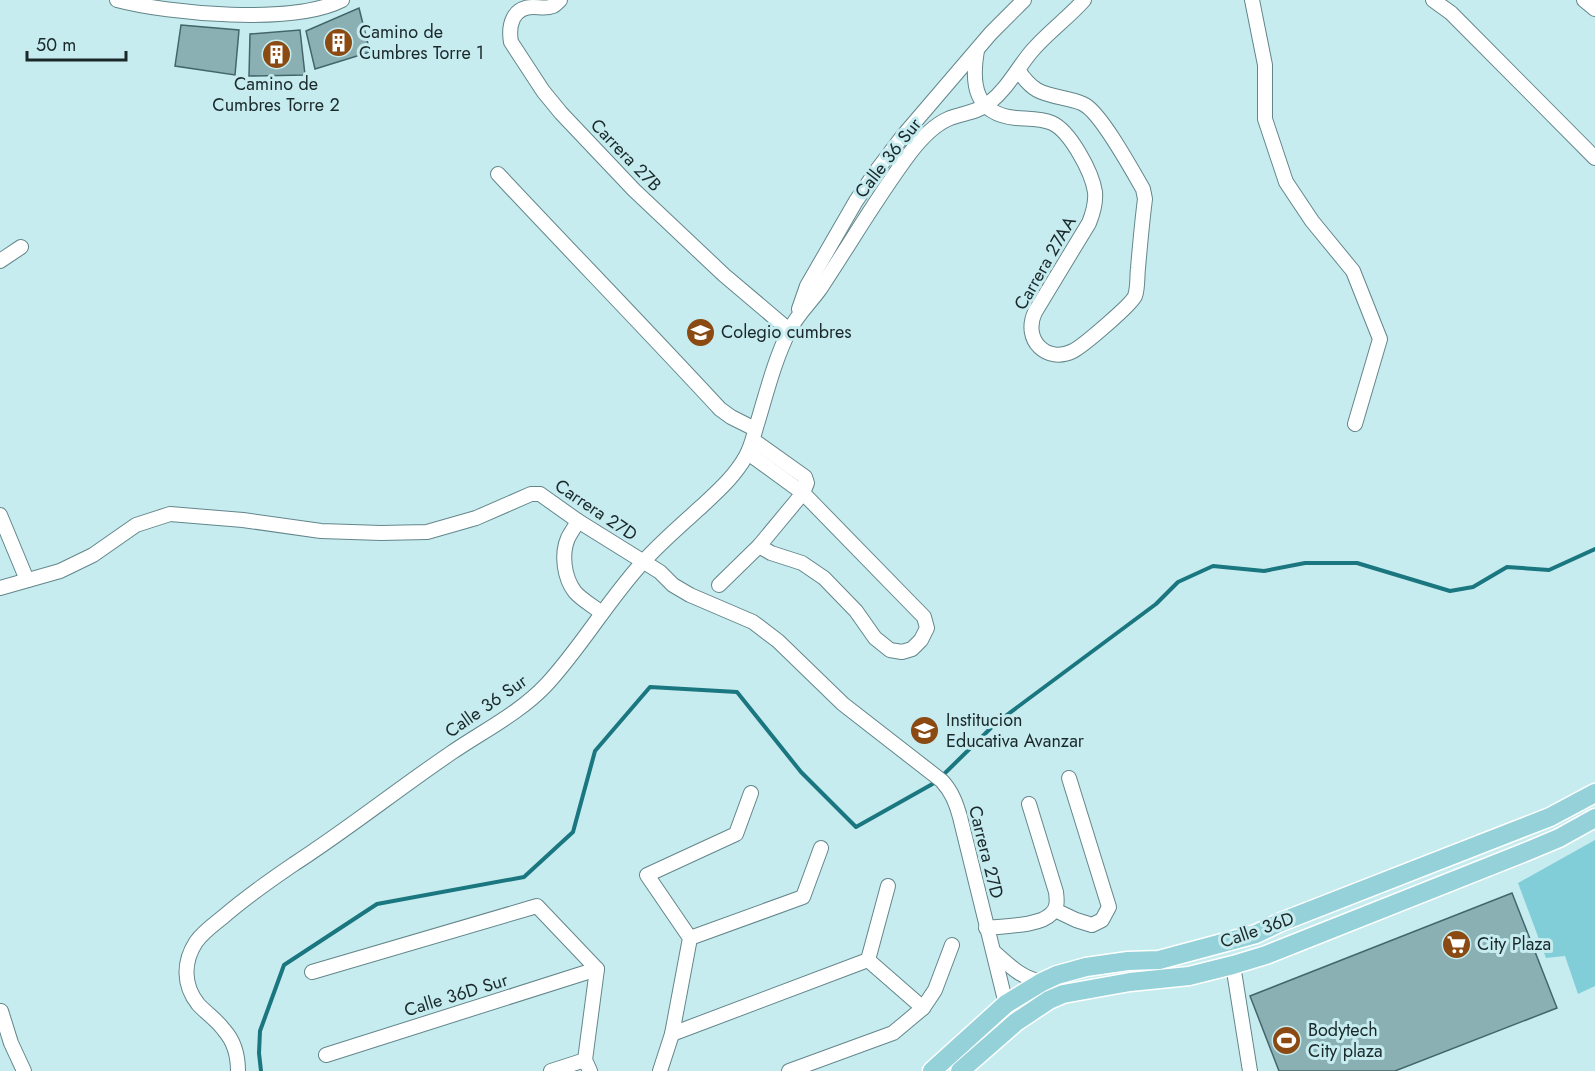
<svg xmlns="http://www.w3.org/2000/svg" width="1595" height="1071" font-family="Jost,sans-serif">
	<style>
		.green { fill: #81ced8 }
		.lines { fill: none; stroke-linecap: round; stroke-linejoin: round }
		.stream { stroke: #1a767f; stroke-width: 4 }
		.building { fill: #8bb0b4; stroke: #44666b; stroke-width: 1.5 }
		.minor-casing { stroke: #63868a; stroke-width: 16 }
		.major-casing { stroke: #fff; stroke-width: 21 }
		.minor { stroke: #fff; stroke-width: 14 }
		.major { stroke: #94d1d9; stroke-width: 18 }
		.labels { text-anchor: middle; stroke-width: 6; stroke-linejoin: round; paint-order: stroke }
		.poi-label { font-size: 18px; fill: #1a282a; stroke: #c6ecf0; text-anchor: start }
		.street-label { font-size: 18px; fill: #1a282a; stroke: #c6ecf0 }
	</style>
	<rect width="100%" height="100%" fill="#c6ecf0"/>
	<path class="green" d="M 1595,840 L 1595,986 L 1578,994 L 1565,956 L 1546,958 L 1518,883 Z"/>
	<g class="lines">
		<g class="stream">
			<path d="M 942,776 L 996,723 L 1156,604 L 1178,582 L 1213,566 L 1264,571 L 1305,563 L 1357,563 L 1450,591 L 1473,587 L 1507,567 L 1549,570 L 1595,549"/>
			<path d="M 261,1071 L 259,1053 L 260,1031 L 284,965 L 377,904 L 524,877 L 573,832 L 595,751 L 650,687 L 737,692 L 801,772 L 856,827 L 936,782"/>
		</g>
	</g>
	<g class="building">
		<path d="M 359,8 L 370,52 L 315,69 L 306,31 Z"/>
		<path d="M 181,25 L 239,30 L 235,75 L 175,66 Z"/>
		<path d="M 300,30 L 305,75 L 249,76 L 250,34 Z"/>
		<path d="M 1512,893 L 1557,1008 L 1395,1071 L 1279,1071 L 1250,996 Z"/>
	</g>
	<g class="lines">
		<defs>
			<g id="minor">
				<path d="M 117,0 C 170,14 293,25 342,0"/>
				<path d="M 560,0 C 558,2 555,5 553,6 C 546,9 540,7 533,7 C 513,7 508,25 511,42 L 543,91 L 561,113 L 634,190 L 724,275 L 789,330"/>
				<path d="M 1252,0 L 1265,65 L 1265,119 L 1286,182 L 1312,221 L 1353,271 L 1380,339 L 1355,424"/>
				<path d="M 1433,0 L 1451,13 L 1595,158"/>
				<path d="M 1584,0 L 1595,9"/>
				<path d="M 977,50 C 971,85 975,114 1016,118 C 1027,119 1041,118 1052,123 C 1070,131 1092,172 1095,192 C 1096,202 1093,213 1089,223 L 1035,312 C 1022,340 1047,364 1073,351 C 1083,346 1131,305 1135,296 C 1138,288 1137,276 1138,268 C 1140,245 1142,222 1145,199 L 1143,189 C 1132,170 1102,115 1085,105 C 1079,101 1071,100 1063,98 C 1040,93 1032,91 1018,70"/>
				<path d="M 498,174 C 572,253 647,330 720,409 L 731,417 L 755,429"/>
				<path d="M 0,261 L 21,247"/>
				<path d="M 799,309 L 807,286 L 856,201 L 877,170 L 902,137 L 991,33 L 1024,0"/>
				<path d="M 748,453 L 803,493 L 924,617 L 927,628 L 921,640 L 912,649 L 902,652 L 890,650 L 875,638 L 856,611 L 824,578 L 802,563 L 771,553 L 759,546"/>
				<path d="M 0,515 L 27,580"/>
				<path d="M 578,521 C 575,527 571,532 568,538 C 561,554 564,578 575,592 C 582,600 593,606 602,613"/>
				<path d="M 719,585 L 759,546 L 803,493 L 807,483 L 805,477 L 753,440"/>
				<path d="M 0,588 L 60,571 L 93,555 L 136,525 L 170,514 L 243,520 L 321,531 L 381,533 L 427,532 L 476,518 L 531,494 L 540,494 L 578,521 L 660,572 L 673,585 L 690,595 L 753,622 L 778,641 L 843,704 L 942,781 C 952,792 956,803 960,817 L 1006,1004"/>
				<path d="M 1055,910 L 1076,920 L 1092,925 L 1102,920 L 1109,907 L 1069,778"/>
				<path d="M 986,928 C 1003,926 1040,926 1051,914 C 1058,908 1057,900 1056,892 L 1029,804"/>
				<path d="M 690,938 L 803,897 L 821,848"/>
				<path d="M 994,952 C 1010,966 1021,978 1042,982"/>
				<path d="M 868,960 L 888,886"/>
				<path d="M 1233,965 L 1250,1071"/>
				<path d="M 312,972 L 537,906 L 597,969 L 585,1060 L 590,1071"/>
				<path d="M 1,1011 L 11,1043 L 24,1071"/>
				<path d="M 672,1034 L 868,960 L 923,1008"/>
				<path d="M 326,1055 L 597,969"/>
				<path d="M 238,1071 C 238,1056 234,1041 224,1030 C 217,1020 206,1013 198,1004 C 183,985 183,962 196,942 C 203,932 213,925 223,917 C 246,897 269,881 294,864 C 348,829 398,789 451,753 C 483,731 520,713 547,684 C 582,646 608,600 643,562 C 661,542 682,524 702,506 C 718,491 735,476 746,456 C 752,446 754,433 758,421 C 767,391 775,359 789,331 C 797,315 810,303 820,289 C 850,244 877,197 910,153 C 920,140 932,126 948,119 C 962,113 977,113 989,103 C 1007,89 1017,69 1031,52 C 1047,33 1067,19 1084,0"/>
				<path d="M 551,1071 L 585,1060"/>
				<path d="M 660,1071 L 672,1034 L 690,938 L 647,875 L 736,834 L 751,793"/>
				<path d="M 789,1071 L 893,1033 L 923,1008 L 935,990 L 952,945"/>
			</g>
			<g id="major">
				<path d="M 932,1071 L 1006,1004 L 1042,982 L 1057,975 L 1086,967 L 1128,961 L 1159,960 L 1256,934 L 1281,922 L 1550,817 L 1595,793"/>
				<path d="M 960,1071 L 1016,1022 L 1049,1000 L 1063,994 L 1130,982 L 1189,976 L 1233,965 L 1266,955 L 1528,851 L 1559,838 L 1595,818"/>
			</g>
		</defs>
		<use href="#minor" class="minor-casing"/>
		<use href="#major" class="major-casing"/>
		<use href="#minor" class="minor"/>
		<use href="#major" class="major"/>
	</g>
	<defs>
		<symbol id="building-disc" viewBox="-11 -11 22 22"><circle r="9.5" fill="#8a4a12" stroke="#c6ecf0"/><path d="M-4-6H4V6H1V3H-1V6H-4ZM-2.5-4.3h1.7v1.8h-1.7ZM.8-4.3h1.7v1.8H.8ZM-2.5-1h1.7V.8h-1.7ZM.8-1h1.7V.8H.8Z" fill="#fff"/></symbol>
		<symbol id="school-disc" viewBox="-11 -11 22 22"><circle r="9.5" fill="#8a4a12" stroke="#c6ecf0"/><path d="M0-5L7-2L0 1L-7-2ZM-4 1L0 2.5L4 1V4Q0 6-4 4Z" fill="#fff"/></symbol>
		<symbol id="supermarket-disc" viewBox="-11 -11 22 22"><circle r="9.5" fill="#8a4a12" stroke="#c6ecf0"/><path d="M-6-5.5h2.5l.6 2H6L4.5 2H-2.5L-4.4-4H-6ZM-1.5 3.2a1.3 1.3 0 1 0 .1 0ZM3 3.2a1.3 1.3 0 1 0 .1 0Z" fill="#fff"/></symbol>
		<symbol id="stadium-disc" viewBox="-11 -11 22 22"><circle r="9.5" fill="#8a4a12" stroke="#c6ecf0"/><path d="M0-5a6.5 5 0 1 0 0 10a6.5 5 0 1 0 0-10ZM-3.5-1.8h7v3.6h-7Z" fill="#fff"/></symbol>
	</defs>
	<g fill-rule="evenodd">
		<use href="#building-disc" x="322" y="26" width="33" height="33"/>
		<use href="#building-disc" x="260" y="38" width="33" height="33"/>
		<use href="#school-disc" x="684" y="316" width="33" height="33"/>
		<use href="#school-disc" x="908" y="714" width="33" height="33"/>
		<use href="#supermarket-disc" x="1440" y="928" width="33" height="33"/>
		<use href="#stadium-disc" x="1270" y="1024" width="33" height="33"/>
	</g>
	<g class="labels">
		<g class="poi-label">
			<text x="359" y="38">Camino de<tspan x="359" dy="21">Cumbres Torre 1</tspan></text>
			<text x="276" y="90" text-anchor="middle">Camino de<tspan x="276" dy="21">Cumbres Torre 2</tspan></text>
			<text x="721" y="338">Colegio cumbres</text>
			<text x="946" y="726">Institucion<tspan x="946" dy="21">Educativa Avanzar</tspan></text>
			<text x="1477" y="950">City Plaza</text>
			<text x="1308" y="1036">Bodytech<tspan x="1308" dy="21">City plaza</tspan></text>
		</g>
		<g class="street-label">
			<text transform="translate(626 155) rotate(46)" y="6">Carrera 27B</text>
			<text transform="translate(888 158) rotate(-52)" y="6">Calle 36 Sur</text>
			<text transform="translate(1045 263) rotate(-60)" y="6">Carrera 27AA</text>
			<text transform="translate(596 510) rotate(34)" y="6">Carrera 27D</text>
			<text transform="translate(486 706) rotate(-35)" y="6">Calle 36 Sur</text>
			<text transform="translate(986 852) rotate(76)" y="6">Carrera 27D</text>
			<text transform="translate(1257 930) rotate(-19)" y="6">Calle 36D</text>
			<text transform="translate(456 995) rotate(-17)" y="6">Calle 36D Sur</text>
		</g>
	</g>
	<path d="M27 51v9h99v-9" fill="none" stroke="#1a282a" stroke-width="3"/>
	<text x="36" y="51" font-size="18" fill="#1a282a" stroke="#c6ecf0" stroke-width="4.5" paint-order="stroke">50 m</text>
</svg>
